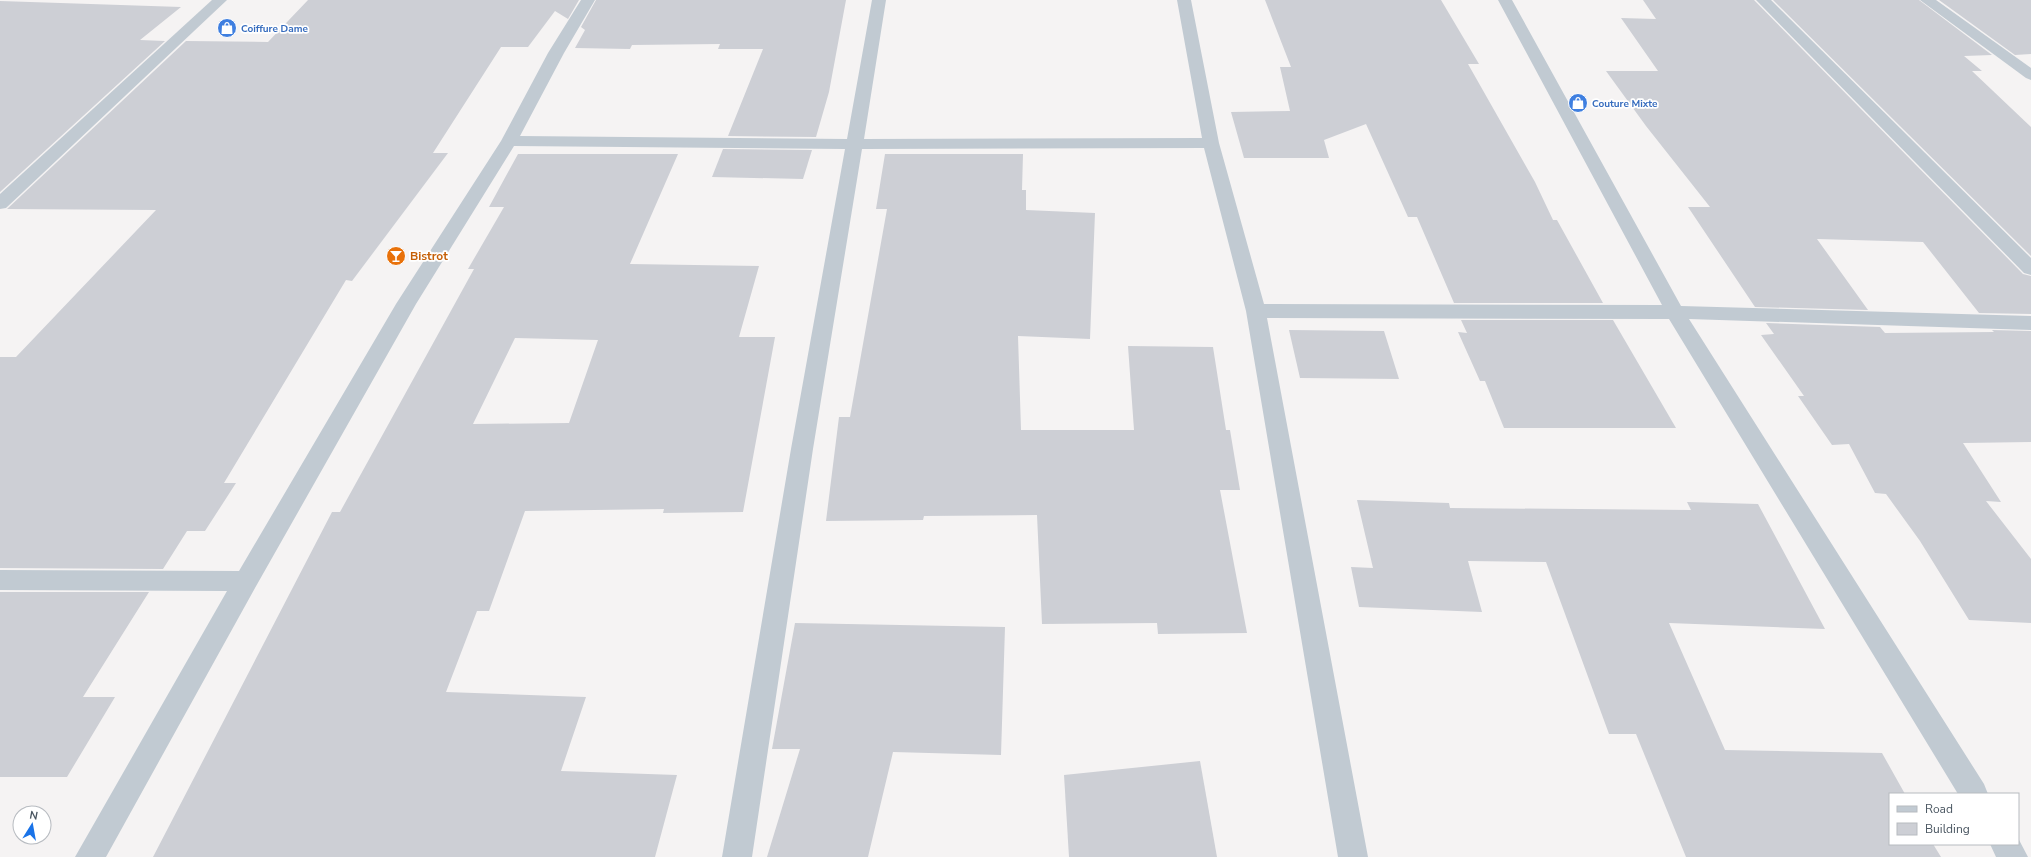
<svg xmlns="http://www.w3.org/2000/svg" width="2031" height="857" font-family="'Nunito Sans',sans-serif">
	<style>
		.building { fill: #cdcfd5; fill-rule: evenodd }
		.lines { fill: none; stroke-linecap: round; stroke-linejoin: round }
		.street { fill: #c1cad2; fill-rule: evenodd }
		.labels { text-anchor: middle; stroke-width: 3.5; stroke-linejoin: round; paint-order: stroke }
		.far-shop-label { font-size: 10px; font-weight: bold; fill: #366cbe; stroke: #fff; text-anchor: start }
		.food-label { font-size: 12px; font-weight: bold; fill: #c56008; stroke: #fff; text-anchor: start }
	</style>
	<rect width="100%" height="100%" fill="#f5f3f3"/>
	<g class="building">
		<path d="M 308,0 L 579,0 L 568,19 L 555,11 L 528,47 L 501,47 L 433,153 L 448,153 L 352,281 L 346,280 L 224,483 L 236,483 L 205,531 L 187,531 L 163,569 L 0,568 L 0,357 L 16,357 L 156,210 L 7,209 L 186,41 L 268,42 Z"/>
		<path d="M 596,0 L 846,0 L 829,92 L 816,137 L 728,136 L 763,49 L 718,49 L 720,44 L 632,45 L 630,49 L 575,48 L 585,30 L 581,27 Z"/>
		<path d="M 1265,0 L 1441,0 L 1479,64 L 1468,64 L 1535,182 L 1553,220 L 1557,220 L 1603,303 L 1454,303 L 1417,217 L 1408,217 L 1366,124 L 1324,140 L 1329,158 L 1244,158 L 1231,112 L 1290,111 L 1280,67 L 1291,67 Z"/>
		<path d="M 1643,0 L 1754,0 L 2023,274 L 2031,276 L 2031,314 L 1979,313 L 1923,242 L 1817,239 L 1868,310 L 1755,307 L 1688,207 L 1710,207 L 1646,126 L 1606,71 L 1658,71 L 1621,18 L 1656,19 Z"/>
		<path d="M 1773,0 L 1919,0 L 1992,55 L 1964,56 L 1982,71 L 1972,71 L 2031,127 L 2031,256 Z"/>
		<path d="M 1939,0 L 2031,0 L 2031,54 L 2015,55 Z"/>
		<path d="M 0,1 L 181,7 L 140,40 L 165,41 L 0,192 Z"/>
		<path d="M 723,149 L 812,150 L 803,179 L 712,177 Z"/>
		<path d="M 518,154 L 678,154 L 630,264 L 759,266 L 739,337 L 775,337 L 743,512 L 663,513 L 664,509 L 525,511 L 489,611 L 477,611 L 446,692 L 586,697 L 561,771 L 677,775 L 655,857 L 153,857 L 332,512 L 340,512 L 474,269 L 468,269 L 504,207 L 489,207 ZM 515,338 L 598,340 L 569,423 L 473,424 Z"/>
		<path d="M 885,154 L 1023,154 L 1022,190 L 1026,190 L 1026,210 L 1095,213 L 1090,339 L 1018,336 L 1021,430 L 1134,430 L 1128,346 L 1213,347 L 1226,430 L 1230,430 L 1240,490 L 1220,490 L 1247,633 L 1158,634 L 1157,623 L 1042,624 L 1037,515 L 924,516 L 923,520 L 826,521 L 839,417 L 850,417 L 887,209 L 876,209 Z"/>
		<path d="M 1461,320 L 1613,320 L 1676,428 L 1504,428 L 1485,381 L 1480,381 L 1458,332 L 1467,333 Z"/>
		<path d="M 1766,323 L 1880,327 L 1885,333 L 1994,332 L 1992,330 L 2031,331 L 2031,442 L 1963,443 L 2001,502 L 1986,501 L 2031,559 L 2031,623 L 1969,620 L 1920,541 L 1886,494 L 1875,493 L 1849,444 L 1832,445 L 1798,396 L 1804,396 L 1761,335 L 1774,334 Z"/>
		<path d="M 1289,330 L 1384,331 L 1399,379 L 1300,378 Z"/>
		<path d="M 1357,500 L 1449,503 L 1450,508 L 1691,510 L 1687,502 L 1758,504 L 1825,629 L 1669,623 L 1725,750 L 1882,753 L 1905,794 L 1890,794 L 1890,844 L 1933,844 L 1941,857 L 1686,857 L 1636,734 L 1609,734 L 1546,562 L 1468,561 L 1482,612 L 1359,607 L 1351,567 L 1373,568 Z"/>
		<path d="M 0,592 L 149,592 L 83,697 L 115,697 L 67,777 L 0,777 Z"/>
		<path d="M 795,623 L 1005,627 L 1001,755 L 893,752 L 868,857 L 767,857 L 800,749 L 772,749 Z"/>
		<path d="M 1200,761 L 1217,857 L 1069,857 L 1064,775 Z"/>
	</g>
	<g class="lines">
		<g class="street">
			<path d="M 212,0 L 227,0 L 6,208 L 0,209 L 0,194 Z"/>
			<path d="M 581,0 L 595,0 L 564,53 L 520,136 L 847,139 L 872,0 L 886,0 L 864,139 L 1202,138 L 1177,0 L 1191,0 L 1219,143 L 1264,304 L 1662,305 L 1498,0 L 1512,0 L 1681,306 L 2031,316 L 2031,330 L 1689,319 L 1984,784 L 1988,794 L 1958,794 L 1669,319 L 1267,318 L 1368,857 L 1338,857 L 1246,311 L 1204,148 L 862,149 L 813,449 L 752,857 L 722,857 L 791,449 L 845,149 L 514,146 L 416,304 L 255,588 L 106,857 L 75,857 L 227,591 L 0,590 L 0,570 L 239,571 L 396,304 L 501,141 L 548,53 Z"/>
			<path d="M 1756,0 L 1771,0 L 2031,258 L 2031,275 L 2024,273 Z"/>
			<path d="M 1920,0 L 1936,0 L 2031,68 L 2031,80 L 2026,78 Z"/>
			<path d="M 2018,838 L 2028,857 L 1996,857 L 1990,844 L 2018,844 Z"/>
		</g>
	</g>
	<defs>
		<symbol id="shop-disc" viewBox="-11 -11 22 22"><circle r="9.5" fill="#3f7fe0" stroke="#fff"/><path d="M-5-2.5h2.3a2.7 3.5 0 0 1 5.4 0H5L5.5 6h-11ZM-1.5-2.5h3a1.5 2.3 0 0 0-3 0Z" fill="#fff"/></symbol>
		<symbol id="bar-disc" viewBox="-11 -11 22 22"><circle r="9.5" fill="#e8710a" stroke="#fff"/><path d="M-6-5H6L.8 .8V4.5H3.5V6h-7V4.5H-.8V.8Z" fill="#fff"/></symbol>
	</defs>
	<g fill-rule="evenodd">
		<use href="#shop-disc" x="216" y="17" width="22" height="22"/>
		<use href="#shop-disc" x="1567" y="92" width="22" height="22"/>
		<use href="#bar-disc" x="385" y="245" width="22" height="22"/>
	</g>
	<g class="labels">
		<g class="far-shop-label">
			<text x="241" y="32">Coiffure Dame</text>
			<text x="1592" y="107">Couture Mixte</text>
		</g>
		<g class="food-label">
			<text x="410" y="260">Bistrot</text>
		</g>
	</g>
	<rect x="1889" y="793" width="130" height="52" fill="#ffffff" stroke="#b7bbc0"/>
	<rect x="1897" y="806" width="20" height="6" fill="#c1cad2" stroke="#b7bbc0"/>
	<text x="1925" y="813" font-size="12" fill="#4a5661">Road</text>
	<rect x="1897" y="823" width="20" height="12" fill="#cdcfd5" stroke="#b7bbc0"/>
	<text x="1925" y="833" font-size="12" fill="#4a5661">Building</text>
	<g transform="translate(32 825) rotate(11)"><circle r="19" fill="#ffffff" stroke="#b7bbc0"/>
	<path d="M0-3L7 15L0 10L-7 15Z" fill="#1a73e8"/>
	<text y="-6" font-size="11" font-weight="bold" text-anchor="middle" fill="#4a5661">N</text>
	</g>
</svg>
